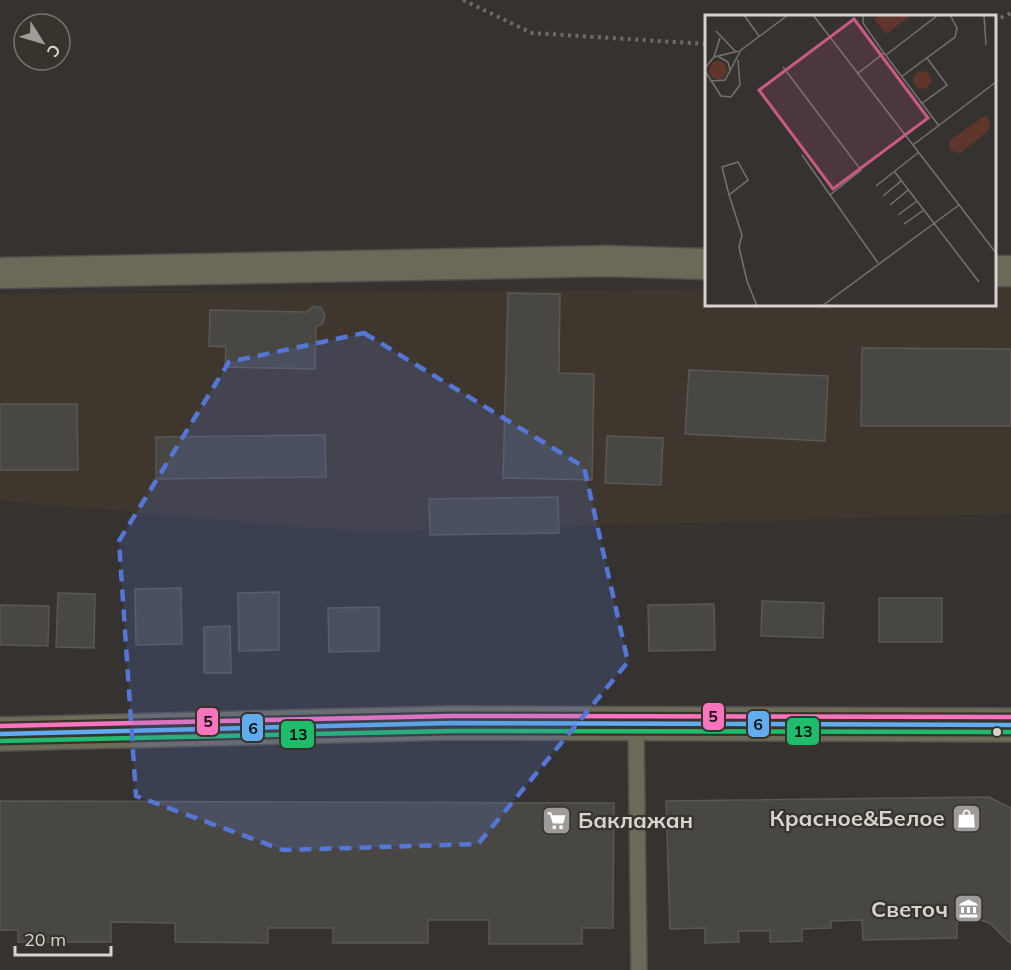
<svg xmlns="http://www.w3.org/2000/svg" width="1011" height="970" font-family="Mulish,sans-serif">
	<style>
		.built { fill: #3f372d }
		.building { fill: #494744; stroke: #5a5754; stroke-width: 1.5 }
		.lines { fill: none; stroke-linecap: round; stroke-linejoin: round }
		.lane-casing { stroke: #514f4d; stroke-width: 18 }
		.street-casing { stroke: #514f4d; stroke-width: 33 }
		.secondary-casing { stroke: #514f4d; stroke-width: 36 }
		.path { stroke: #6e6c60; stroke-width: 4; stroke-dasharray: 3 4.5; stroke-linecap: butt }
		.lane { stroke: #6c6958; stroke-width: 15 }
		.street { stroke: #6c6958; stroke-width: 30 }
		.secondary { stroke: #6e6a58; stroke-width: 33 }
		.bus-1-casing { stroke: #37332d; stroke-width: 9 }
		.bus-2-casing { stroke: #37332d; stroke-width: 9 }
		.bus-3-casing { stroke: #37332d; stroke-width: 9 }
		.bus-1 { stroke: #60acee; stroke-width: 4.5 }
		.bus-2 { stroke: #20bc6c; stroke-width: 4.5 }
		.bus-3 { stroke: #fc73be; stroke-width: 4.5 }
		.marked { fill: #5576d6; fill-opacity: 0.2; stroke: #5576d6; stroke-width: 4.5; stroke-dasharray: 12 8; stroke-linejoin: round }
		.bus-dot { fill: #d7d4d0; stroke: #37332d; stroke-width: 2 }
		.labels { text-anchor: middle; stroke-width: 4.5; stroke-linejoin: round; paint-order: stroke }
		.poi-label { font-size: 22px; font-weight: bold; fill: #d7d4d0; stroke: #37332d; text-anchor: end }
		.inset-road { fill: none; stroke: #76736f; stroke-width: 1.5 }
		.view { fill: #c95a84; fill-opacity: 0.15; stroke: #c95a84; stroke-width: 3 }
		.inset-edge { fill: none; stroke: #d7d4d0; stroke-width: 3 }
		.line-badge { stroke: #37332d; stroke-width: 2 }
		.pale-badge-label { font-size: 16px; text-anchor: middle; font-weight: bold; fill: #111 }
	</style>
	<rect width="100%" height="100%" fill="#35322f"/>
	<path class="built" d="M 1011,286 L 1011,514 L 369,532 L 0,501 L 0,294 L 706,289 L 706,304 L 994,304 L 995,287 Z"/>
	<g class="building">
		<path d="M 508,293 L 560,294 L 559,373 L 594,374 L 592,480 L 503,478 Z"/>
		<path d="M 314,306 L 321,308 L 325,315 L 323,323 L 316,327 L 315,369 L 225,367 L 226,347 L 209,346 L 210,310 L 306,312 Z"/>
		<path d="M 862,348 L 1011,349 L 1011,426 L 861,426 Z"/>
		<path d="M 689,370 L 828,376 L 825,441 L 685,434 Z"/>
		<path d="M 0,404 L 77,404 L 78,470 L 0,470 Z"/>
		<path d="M 325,435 L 326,477 L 156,479 L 156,437 Z"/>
		<path d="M 607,436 L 663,438 L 661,485 L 605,483 Z"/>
		<path d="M 558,497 L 559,533 L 430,535 L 429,499 Z"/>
		<path d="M 181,588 L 182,644 L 136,645 L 135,589 Z"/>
		<path d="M 279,592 L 279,650 L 239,651 L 238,593 Z"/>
		<path d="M 58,593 L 95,594 L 94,648 L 56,647 Z"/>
		<rect x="879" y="598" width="63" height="44"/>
		<path d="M 762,601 L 824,603 L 823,638 L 761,636 Z"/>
		<path d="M 714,604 L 715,650 L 649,651 L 648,605 Z"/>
		<path d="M 0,605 L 49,606 L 48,646 L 0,645 Z"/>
		<path d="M 379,607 L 379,651 L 329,652 L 328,608 Z"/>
		<path d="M 230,626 L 231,673 L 204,673 L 204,627 Z"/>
		<path d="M 989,797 L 1011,808 L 1011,944 L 990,923 L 980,920 L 957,920 L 957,938 L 863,940 L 862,920 L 831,921 L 831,928 L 802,929 L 802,941 L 770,942 L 770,931 L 738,931 L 739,942 L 705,943 L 705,928 L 670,929 L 666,801 Z"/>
		<path d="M 0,801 L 614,803 L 613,928 L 582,928 L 582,944 L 489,944 L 489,920 L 428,920 L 428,943 L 333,943 L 333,928 L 268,928 L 268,943 L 175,942 L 175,923 L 111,922 L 111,942 L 18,942 L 18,930 L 0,930 Z"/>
	</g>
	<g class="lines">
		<defs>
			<path id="lane" d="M 636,725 L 639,970"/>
			<g id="street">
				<path d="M 994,271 L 1011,271"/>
				<path d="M 0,273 L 606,261 L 706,264"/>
			</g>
			<path id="secondary" d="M 0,734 L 451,723 L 1011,725"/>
		</defs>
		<use href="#lane" class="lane-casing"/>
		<use href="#street" class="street-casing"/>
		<use href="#secondary" class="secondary-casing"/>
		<g class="path">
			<path d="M 463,0 L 532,33 L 706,44"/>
			<path d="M 994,21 L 1011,13"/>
		</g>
		<use href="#lane" class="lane"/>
		<use href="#street" class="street"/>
		<use href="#secondary" class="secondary"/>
		<defs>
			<path id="bus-1" d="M 0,734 L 451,723 L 1011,725"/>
			<path id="bus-2" d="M 0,741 L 451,731 L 1011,732"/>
			<path id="bus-3" d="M 0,726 L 451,716 L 1011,717"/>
		</defs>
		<use href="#bus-1" class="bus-1-casing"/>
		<use href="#bus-2" class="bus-2-casing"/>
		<use href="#bus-3" class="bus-3-casing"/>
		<use href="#bus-1" class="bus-1"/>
		<use href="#bus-2" class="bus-2"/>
		<use href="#bus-3" class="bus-3"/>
	</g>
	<path class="marked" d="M 364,333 L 584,467 L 628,662 L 478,844 L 283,850 L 136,796 L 119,541 L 229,362 Z"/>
	<defs>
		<symbol id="shop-square" viewBox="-11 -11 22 22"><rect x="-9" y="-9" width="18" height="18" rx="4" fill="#9e9b98" stroke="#37332d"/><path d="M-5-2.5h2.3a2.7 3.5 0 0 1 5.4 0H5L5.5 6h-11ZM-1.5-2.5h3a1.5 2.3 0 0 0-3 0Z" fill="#fff"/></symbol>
		<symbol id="supermarket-square" viewBox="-11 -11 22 22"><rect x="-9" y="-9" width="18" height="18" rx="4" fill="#9e9b98" stroke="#37332d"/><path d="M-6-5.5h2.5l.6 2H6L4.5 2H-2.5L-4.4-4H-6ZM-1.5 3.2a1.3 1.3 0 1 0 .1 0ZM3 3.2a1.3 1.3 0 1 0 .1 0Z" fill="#fff"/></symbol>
		<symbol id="museum-square" viewBox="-11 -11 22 22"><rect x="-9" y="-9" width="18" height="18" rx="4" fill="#9e9b98" stroke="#37332d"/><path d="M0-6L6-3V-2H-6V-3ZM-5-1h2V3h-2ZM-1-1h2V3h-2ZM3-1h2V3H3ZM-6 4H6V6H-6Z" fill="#fff"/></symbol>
	</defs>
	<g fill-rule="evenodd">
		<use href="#shop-square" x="950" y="802" width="33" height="33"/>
		<use href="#supermarket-square" x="540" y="804" width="33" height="33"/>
		<use href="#museum-square" x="952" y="892" width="33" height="33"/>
	</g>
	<circle class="bus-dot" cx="997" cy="732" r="5"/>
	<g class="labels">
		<g class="poi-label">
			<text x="945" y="826">Красное&amp;Белое</text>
			<text x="578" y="828" text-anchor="start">Баклажан</text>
			<text x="948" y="917">Светоч</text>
		</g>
	</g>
	<g transform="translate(705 15)">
		<rect width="291" height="291" fill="#35322f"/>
		<path d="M 174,0 L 207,0 L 181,19 L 169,4 ZM4 55a9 9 0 1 1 18 0a9 9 0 1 1-18 0ZM208 65a9 9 0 1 1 18 0a9 9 0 1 1-18 0ZM 280,101 L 285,106 L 284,115 L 255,138 L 245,135 L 245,125 Z" fill="#60352c"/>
		<path class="inset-road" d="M 39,0 L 54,21M 108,0 L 291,238M 279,0 L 281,30M 11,16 L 31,37M 179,38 L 234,111M 181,40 L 233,0M 9,42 L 15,23M 14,42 L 23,47 L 25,55M 78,52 L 156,155 L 125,180M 0,53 L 9,42 L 34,36M 0,56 L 16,81 L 26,82 L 35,70 L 33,45M 152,59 L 179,38 L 158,8 L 158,0M 196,62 L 250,22 L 252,13 L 245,0M 6,66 L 20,65 L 36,35 L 83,0M 216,89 L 242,70 L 222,43M 208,130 L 291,67M 97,140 L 173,248M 189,156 L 274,267M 171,171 L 214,137M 24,180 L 43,165 L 33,147 L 17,152 L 24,180 L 37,220 L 34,232 L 42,266 L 52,291M 178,181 L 196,166M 185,190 L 203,175M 193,200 L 212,186M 199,209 L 219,195M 117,291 L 254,190"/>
		<path class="view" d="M 149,4 L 223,103 L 128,174 L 54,75 Z"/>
		<rect width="291" height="291" class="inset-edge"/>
	</g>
	<g class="line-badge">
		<rect x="702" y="702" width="23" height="29" rx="6" fill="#fc73be"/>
		<rect x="196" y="707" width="23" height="29" rx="6" fill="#fc73be"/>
		<rect x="747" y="710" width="23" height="28" rx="6" fill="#60acee"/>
		<rect x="241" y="713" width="23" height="29" rx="6" fill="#60acee"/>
		<rect x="786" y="717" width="34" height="29" rx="6" fill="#20bc6c"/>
		<rect x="280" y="720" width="35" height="29" rx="6" fill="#20bc6c"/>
	</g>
	<g class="pale-badge-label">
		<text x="713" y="722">5</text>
		<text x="208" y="727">5</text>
		<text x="758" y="730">6</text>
		<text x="253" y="734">6</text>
		<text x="803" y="737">13</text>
		<text x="298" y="740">13</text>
	</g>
	<g transform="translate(42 42) rotate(127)"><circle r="28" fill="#37332d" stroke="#77736e" stroke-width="1.5"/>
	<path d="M0-4.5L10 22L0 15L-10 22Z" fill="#9e9b98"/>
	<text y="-9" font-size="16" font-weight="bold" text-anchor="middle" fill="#d7d4d0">С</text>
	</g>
	<path d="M15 946v9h96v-9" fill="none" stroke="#d7d4d0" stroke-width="3"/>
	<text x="24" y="946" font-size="18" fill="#d7d4d0" stroke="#37332d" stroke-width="4.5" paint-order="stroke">20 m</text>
</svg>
